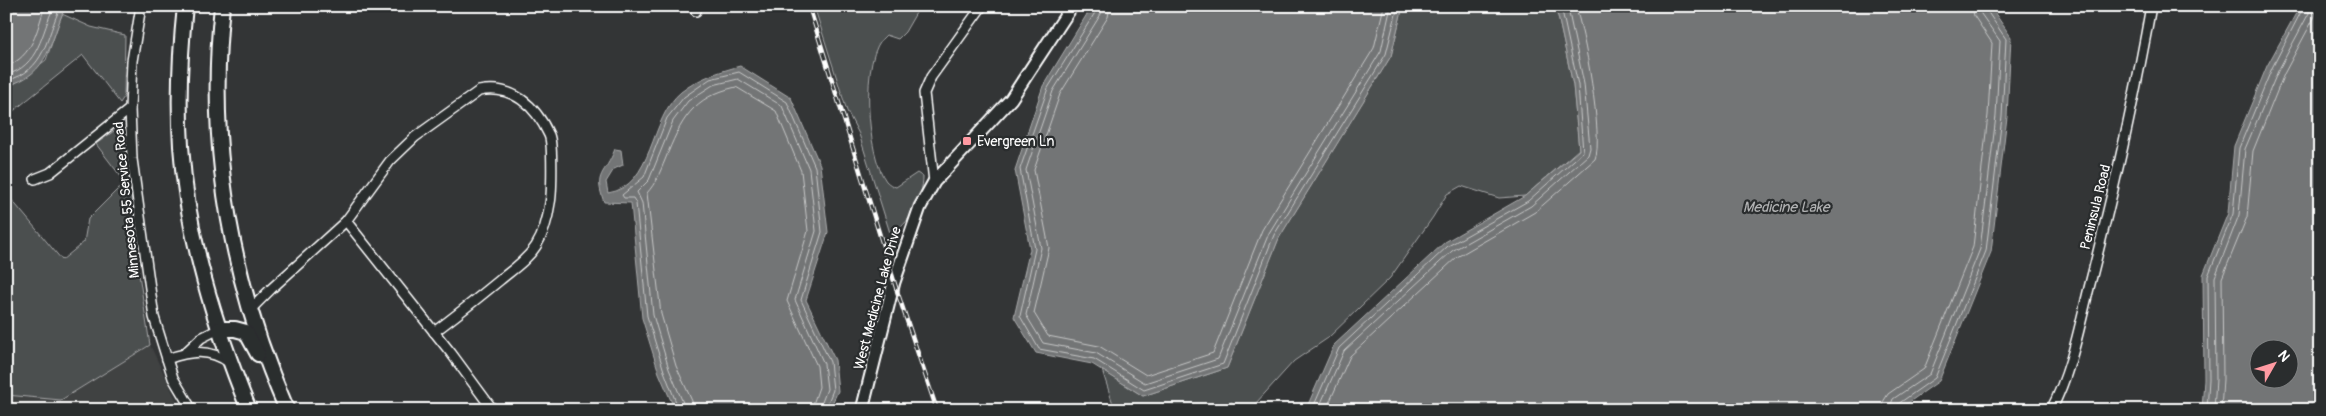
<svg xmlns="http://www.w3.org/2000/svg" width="2326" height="416" font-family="Pangolin,sans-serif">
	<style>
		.built { fill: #404243 }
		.green { fill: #4c4f50; stroke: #a6a7a8 }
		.water { fill: #737576; stroke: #abacad; fill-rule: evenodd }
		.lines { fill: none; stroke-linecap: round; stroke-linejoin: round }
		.shore { stroke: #c7c8c8; stroke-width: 1 }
		.minor-casing { stroke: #fff; stroke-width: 12 }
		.tertiary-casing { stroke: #fff; stroke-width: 15 }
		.trunk-casing { stroke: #fff; stroke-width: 18 }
		.minor { stroke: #2a2d2e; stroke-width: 9 }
		.tertiary { stroke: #2a2d2e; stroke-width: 11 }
		.trunk { stroke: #2a2d2e; stroke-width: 14 }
		.rail-casing { stroke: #fff; stroke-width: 4.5 }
		.rail { stroke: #2a2d2e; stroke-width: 2.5; stroke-dasharray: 8; stroke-linecap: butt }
		.poi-dot { fill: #ff9aa2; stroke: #2a2d2e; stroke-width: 2 }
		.labels { text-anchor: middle; stroke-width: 4.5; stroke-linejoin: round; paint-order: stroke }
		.poi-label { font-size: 14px; fill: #fff; stroke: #2a2d2e; text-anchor: start }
		.street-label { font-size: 14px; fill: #fff; stroke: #2a2d2e }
		.water-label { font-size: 15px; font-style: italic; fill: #b2b3b4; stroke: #2a2d2e }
	</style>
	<rect width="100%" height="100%" fill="#333536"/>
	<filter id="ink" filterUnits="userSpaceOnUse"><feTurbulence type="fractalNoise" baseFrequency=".02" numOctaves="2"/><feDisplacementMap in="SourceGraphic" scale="10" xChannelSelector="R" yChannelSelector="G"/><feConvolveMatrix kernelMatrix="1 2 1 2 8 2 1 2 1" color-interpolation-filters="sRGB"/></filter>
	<g filter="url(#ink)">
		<path class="built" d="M 150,345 L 181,410 L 6,410 L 6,395 L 62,400 Z"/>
		<g class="green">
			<path d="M 814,6 L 920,6 L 905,32 L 898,39 L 886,35 C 859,55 867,156 886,181 C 889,184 892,186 896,187 L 917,173 L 923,177 C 923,196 910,227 890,233 L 859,134 L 847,111 Z"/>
			<path d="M 1403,6 L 1550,6 L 1558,16 L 1573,85 L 1579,149 L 1525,196 L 1499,198 L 1461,186 L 1447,194 L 1433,217 L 1390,278 L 1328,338 L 1294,361 L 1256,403 L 1253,410 L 1237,410 L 1232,402 L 1212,410 L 1115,410 L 1102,370 L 1143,396 L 1227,368 L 1279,238 L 1391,56 Z"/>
			<path d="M 62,14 L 91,27 L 125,35 L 124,97 L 120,103 L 83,55 L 6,117 L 6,86 L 14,84 L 46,60 Z"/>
			<path d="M 118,128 L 126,135 L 138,268 L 150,345 L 61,400 L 6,395 L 6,193 L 62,260 L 84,242 L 88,219 L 125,182 L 96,144 Z"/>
		</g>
		<g class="water">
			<path d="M 6,6 L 66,6 C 49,41 51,74 6,86 Z"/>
			<path d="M 1092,6 L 1403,6 L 1391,56 L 1279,238 L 1227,368 L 1143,396 L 1092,364 L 1036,353 L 1014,317 L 1030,249 L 1015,170 L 1043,86 Z"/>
			<path d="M 1550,6 L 1990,6 L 2011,37 L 2007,117 L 1991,252 L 1939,381 L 1898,410 L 1307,410 L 1307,407 L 1334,345 L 1445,242 L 1525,196 L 1579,150 L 1573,85 L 1558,16 Z"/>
			<path d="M 2300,6 L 2320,6 L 2320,410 L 2202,410 L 2204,379 L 2203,275 L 2228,213 L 2234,146 L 2267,66 ZM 2288,348 L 2288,378 L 2258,378 L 2258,348 Z"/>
			<path d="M 740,66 L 791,98 L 820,165 L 828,232 L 806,300 L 835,360 L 838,391 L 829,410 L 675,410 L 659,373 L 642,318 L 631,203 L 604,202 C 593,172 605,176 615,149 L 621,150 L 623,165 L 614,169 L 606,182 L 608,193 C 654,186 649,118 681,92 C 699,78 718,72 740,66 Z"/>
		</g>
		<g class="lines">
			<g class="shore">
				<path d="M 1096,6 L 1096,11 L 1048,88 L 1020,169 L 1035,249 L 1020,316 L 1039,349 L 1094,359 L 1144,390 L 1223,364 L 1274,235 L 1386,54 L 1398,6"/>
				<path d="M 1103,6 L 1101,14 L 1053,91 L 1026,170 L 1041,248 L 1026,315 L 1043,343 L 1096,353 L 1145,383 L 1218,359 L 1269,233 L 1381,51 L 1391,6"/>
				<path d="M 1110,6 L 1108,17 L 1060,94 L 1034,170 L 1049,248 L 1034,313 L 1048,336 L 1099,346 L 1146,375 L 1213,353 L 1262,230 L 1374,48 L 1384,6"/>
				<path d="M 6,67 C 34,55 36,32 45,6"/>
				<path d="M 6,75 C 40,66 41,33 54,6"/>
				<path d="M 6,81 C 47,70 45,38 61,6"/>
				<path d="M 679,410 L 664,371 L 647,316 L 636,203 L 633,198 L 624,198 L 622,195 L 644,177 L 667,118 L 684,97 L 710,79 L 739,72 L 787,102 L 815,167 L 822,232 L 801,300 L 830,362 L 833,390 L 825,410"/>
				<path d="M 686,410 L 669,369 L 653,315 L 642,203 L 637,192 L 649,180 L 673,121 L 688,101 L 713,85 L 738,79 L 782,106 L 809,169 L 816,231 L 795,300 L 824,364 L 827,389 L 819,410"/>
				<path d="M 693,410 L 692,401 L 676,366 L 661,314 L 647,193 C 656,183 660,172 665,160 C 681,120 692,97 736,87 L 776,111 L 801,171 L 808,231 L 787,301 L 817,366 L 819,387 L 811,410"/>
				<path d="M 1312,410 L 1339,348 L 1448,246 L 1528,201 L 1583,152 L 1578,85 L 1563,15 L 1557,6"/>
				<path d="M 1318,410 L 1344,351 L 1452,251 L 1531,206 L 1588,155 L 1590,148 L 1584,84 L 1569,13 L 1565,6"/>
				<path d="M 1326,410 L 1350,356 L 1457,257 L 1535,212 L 1595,159 C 1604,139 1584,28 1575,6"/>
				<path d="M 1882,410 L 1883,402 L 1888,394 L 1924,369 L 1973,247 L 1988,115 L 1992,43 L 1974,16 L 1972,6"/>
				<path d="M 1889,410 L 1893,399 L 1930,374 L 1980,249 L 1996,116 L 2000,41 L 1981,14 L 1979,6"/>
				<path d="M 1896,410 L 1898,404 L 1935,378 L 1986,251 L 2002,117 L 2006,39 L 1987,11 L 1986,6"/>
				<path d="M 2207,410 L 2209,379 L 2208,276 L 2233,214 L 2239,148 L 2272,68 L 2304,6"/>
				<path d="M 2214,410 L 2216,379 L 2215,277 L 2239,215 L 2245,149 L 2278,71 L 2309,13 L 2310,6"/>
				<path d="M 2221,410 L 2223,379 L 2222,278 L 2247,217 L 2253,151 L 2284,74 L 2315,16 L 2317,6"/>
			</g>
			<defs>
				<g id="minor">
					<path d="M 141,6 L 132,61 L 130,109 L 132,159 L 154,317 L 167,359 C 191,351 209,348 230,363"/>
					<path d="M 695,6 L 696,11"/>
					<path d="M 35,179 L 50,173 L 130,109"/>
					<path d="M 934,182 L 924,93 L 931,77 L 982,6"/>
					<path d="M 346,221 L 451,353 L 493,410"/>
					<path d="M 250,310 L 271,289 L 346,221 L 390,161 L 415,137 L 479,91 C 512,84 536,106 549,135 C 553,143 552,194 550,203 C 548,217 543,235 536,246 C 527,260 512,270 500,280 C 478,298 457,315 434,332"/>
					<path d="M 185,353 L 201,338 L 219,329"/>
					<path d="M 167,359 L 173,378 L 192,410"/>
					<path d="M 2051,410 C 2072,370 2080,323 2091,280 C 2114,189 2135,98 2151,6"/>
				</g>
				<path id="tertiary" d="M 862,410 L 894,282 L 920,207 L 934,182 L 1011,99 L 1072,6"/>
				<g id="trunk">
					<path d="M 185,6 C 180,53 178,99 181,146 C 187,237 215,326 249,410"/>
					<path d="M 222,6 C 207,147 230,280 287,410"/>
					<path d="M 219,329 L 235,329 L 246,332 L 258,354"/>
				</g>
			</defs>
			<use href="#minor" class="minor-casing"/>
			<use href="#tertiary" class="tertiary-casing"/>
			<use href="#trunk" class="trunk-casing"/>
			<use href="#minor" class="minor"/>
			<use href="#tertiary" class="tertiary"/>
			<use href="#trunk" class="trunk"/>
			<defs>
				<path id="rail" d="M 809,6 L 898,294 L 937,410"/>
			</defs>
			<use href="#rail" class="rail-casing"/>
			<use href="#rail" class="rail"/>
		</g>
	</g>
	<rect class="poi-dot" x="962" y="136" width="10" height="10" rx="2.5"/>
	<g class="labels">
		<g class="poi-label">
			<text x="977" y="146">Evergreen Ln</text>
		</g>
		<g class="street-label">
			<text transform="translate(126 200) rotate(-96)" y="5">Minnesota 55 Service Road</text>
			<text transform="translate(2095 207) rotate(-76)" y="5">Peninsula Road</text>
			<text transform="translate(877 298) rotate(-75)" y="5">West Medicine Lake Drive</text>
		</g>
		<g class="water-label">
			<text x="1786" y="212">Medicine Lake</text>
		</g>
	</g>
	<rect width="2326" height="416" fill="none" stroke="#2a2d2e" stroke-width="25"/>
	<rect x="12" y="12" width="2301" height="391" fill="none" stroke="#fff" stroke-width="2" filter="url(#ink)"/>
	<g transform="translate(2274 364) rotate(51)"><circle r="24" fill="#2a2d2e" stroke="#7f8182"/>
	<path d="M0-4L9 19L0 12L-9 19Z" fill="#ff9aa2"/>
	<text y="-8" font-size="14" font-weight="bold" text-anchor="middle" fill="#ffffff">N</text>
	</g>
</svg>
